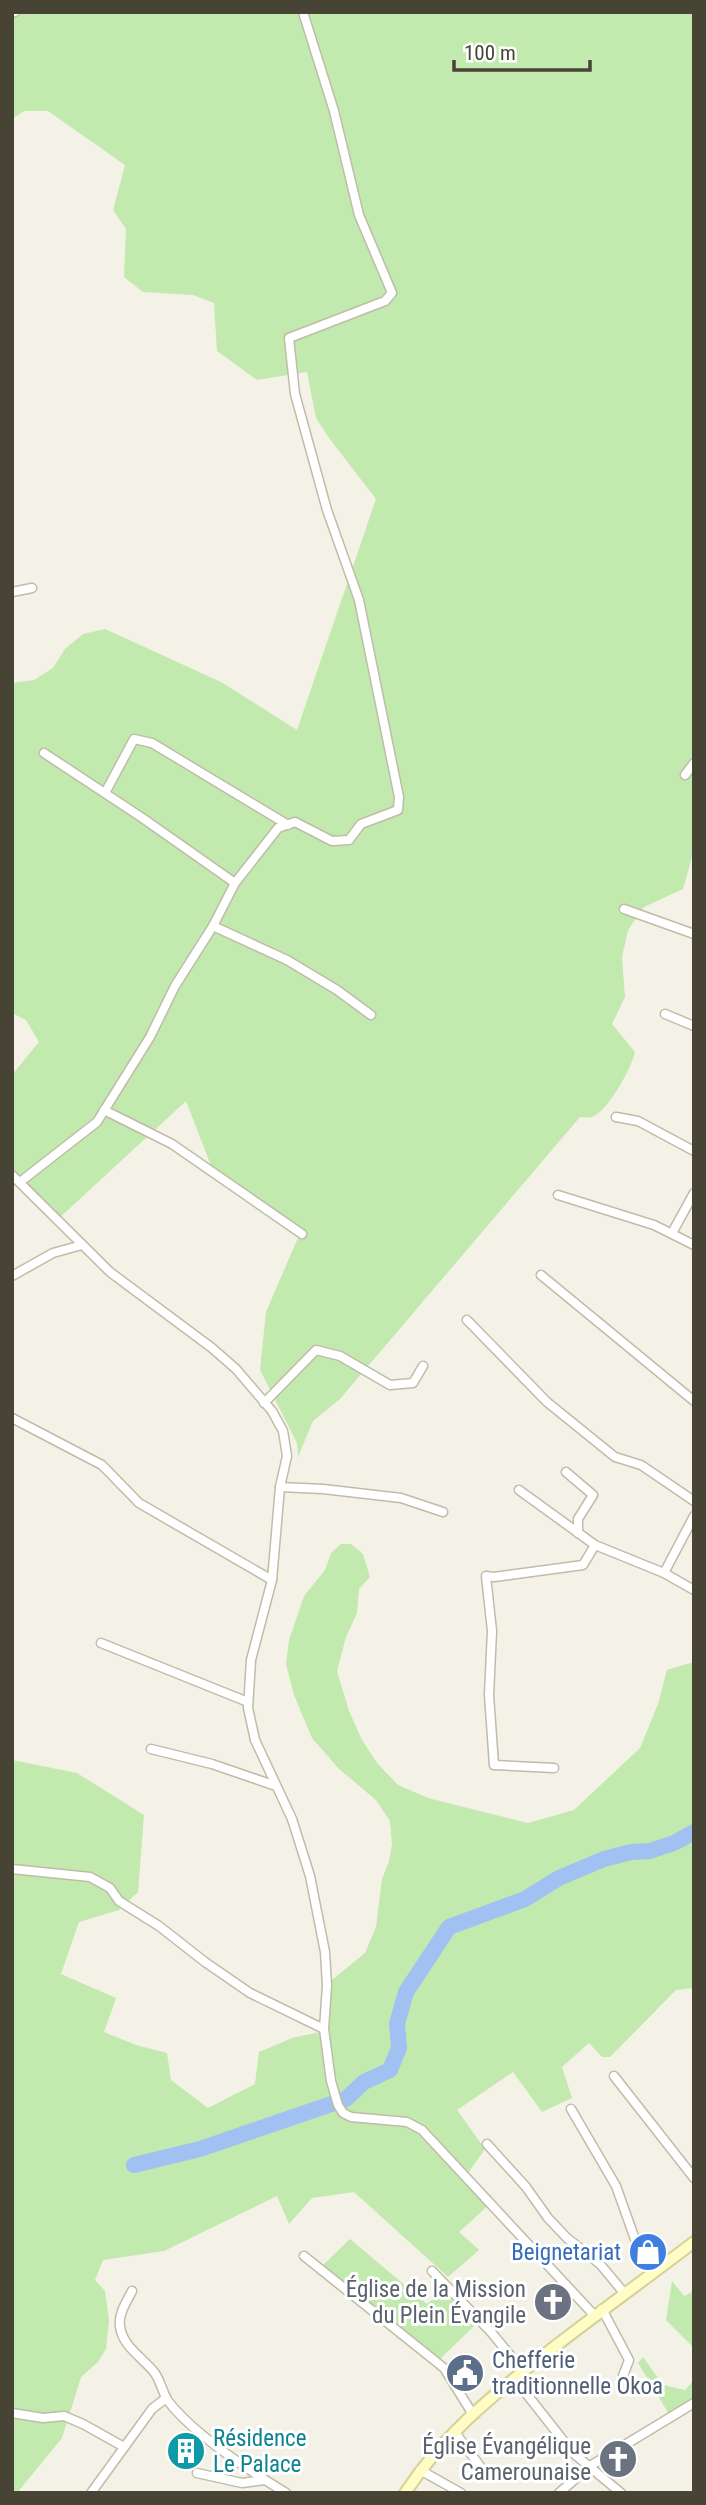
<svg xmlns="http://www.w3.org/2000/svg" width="706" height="2505" font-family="'Roboto Condensed',sans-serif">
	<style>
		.green { fill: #c2e9ae }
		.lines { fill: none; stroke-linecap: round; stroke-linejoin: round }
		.river { stroke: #a1c1f2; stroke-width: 16 }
		.minor-casing { stroke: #bfbca9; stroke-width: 11 }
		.secondary-casing { stroke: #d5d195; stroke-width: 14 }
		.minor { stroke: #fff; stroke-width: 8 }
		.secondary { stroke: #fffdc5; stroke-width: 10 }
		.labels { text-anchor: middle; stroke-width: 6; stroke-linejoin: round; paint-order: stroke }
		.shop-label { font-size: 23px; fill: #366cbe; stroke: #fff; text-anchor: end }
		.worship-label { font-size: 23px; fill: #5b616d; stroke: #fff; text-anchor: end }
		.service-label { font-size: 23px; fill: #4e5e75; stroke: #fff; text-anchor: start }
		.culture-label { font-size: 23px; fill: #0d838f; stroke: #fff; text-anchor: start }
	</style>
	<rect width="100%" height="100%" fill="#f4f2e6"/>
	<g class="green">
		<path d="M 12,12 L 694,12 L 694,850 L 683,889 L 644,907 L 628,930 L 622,957 L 625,997 L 612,1024 L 635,1052 C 631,1069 608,1111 592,1117 C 588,1118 584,1117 580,1117 L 340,1399 L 313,1421 L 298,1457 L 297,1443 L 260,1370 L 266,1312 L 300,1233 L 215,1176 L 186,1101 L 57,1220 L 12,1174 L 12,1075 L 39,1042 L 26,1020 L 12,1013 L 12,683 L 34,680 L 53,668 L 65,649 L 83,634 L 105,629 L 221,682 L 297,730 L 376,499 L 329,438 L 316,418 L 307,372 L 257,380 L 217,351 L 214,303 L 193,295 L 143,292 L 124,277 L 126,229 L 113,210 L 125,165 L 48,111 L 24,111 L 12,119 Z"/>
		<path d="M 341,1544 L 351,1544 L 363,1554 L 370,1577 L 359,1589 L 357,1613 L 346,1637 L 337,1671 L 349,1711 L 362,1740 L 377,1763 L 398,1785 L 428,1798 L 528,1823 L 574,1810 L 640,1748 L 658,1704 L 667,1670 L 694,1662 L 694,1988 L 676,1990 L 610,2057 L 602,2057 L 589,2043 L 562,2067 L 572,2098 L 542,2112 L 513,2072 L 457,2110 L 485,2149 L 466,2176 L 491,2203 L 459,2232 L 479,2250 L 448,2277 L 354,2192 L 312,2198 L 289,2224 L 277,2196 L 164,2251 L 103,2260 L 95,2280 L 105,2291 L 109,2320 L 106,2349 L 98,2362 L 81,2377 L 62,2438 L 17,2493 L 12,2493 L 12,1760 L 77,1773 L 144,1815 L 138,1892 L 119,1910 L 79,1922 L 61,1974 L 116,1998 L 104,2032 L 136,2045 L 167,2053 L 171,2080 L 208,2108 L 255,2084 L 259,2052 L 292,2038 L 329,2030 L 332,1980 L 365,1953 L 376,1927 L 382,1879 L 389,1861 L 392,1844 L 390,1821 L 376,1800 L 339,1769 L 312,1738 L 294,1695 L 286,1664 L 289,1640 L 304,1596 L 325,1570 L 331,1553 Z"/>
		<path d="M 350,2239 L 427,2304 L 434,2298 L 448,2297 L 477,2323 L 437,2362 L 320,2268 Z"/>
		<path d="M 672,2281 L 684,2296 L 694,2291 L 694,2348 L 666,2320 Z"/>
		<path d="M 643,2357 L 663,2385 L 685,2390 L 694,2380 L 694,2398 L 669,2414 L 638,2363 Z"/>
	</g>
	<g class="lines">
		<path class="river" d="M 134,2165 L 200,2149 L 346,2099 L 364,2082 L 390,2070 L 399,2048 L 397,2024 L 406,1992 L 449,1927 L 525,1899 L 559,1878 L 604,1859 L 631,1852 L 650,1851 L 674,1843 L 694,1832"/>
		<defs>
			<g id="minor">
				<path d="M 12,13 L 15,12"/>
				<path d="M 12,592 L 32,588"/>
				<path d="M 44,753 L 141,817 L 235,883"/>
				<path d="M 685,775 L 694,763"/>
				<path d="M 105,793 L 134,739 L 152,743 L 288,825"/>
				<path d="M 624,909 L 694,934"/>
				<path d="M 213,926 L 287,960 L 337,990 L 371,1015"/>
				<path d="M 665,1014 L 694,1026"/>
				<path d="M 104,1110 L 172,1144 L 302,1234"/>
				<path d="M 616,1117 L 638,1121 L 694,1151"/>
				<path d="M 12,1175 L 110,1272 L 212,1348 L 236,1369 L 272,1411 L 283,1431 L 287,1456 L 280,1487 L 272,1580 L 251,1660 L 248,1708 L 255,1740 L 292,1819 L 310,1876 L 325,1952 L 327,1985 L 324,2029 L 331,2081 L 338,2105 L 343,2113 L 351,2117 L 407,2122 L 422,2130 L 594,2315"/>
				<path d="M 20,1182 L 97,1122 L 150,1037 L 175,986 L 213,926 L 235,883 L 278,828 L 295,822 L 332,841 L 349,840 L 361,824 L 398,810 L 399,797 L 359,600 L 327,510 L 295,394 L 289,338 L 385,301 L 392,293 L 359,215 L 334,111 L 303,12"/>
				<path d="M 558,1195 L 654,1225 L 694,1245"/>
				<path d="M 672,1233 L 694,1193"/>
				<path d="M 541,1275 L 694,1401"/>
				<path d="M 12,1276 L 53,1253 L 82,1245"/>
				<path d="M 467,1320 L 547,1402 L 615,1457 L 641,1465 L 694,1501"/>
				<path d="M 264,1403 L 316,1350 L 340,1356 L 390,1385 L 413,1383 L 423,1366"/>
				<path d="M 12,1418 L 102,1465 L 139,1503 L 272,1580"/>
				<path d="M 566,1472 L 593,1495 L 578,1519 L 578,1533"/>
				<path d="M 280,1487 L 323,1489 L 401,1498 L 443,1512"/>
				<path d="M 519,1490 L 595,1545 L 664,1573 L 694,1590"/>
				<path d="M 664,1573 L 694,1516"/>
				<path d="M 101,1643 L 248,1702"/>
				<path d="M 151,1749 L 212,1764 L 276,1786"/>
				<path d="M 554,1768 L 494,1765 L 489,1695 L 492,1631 L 486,1576 L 494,1577 L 583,1565 L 595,1545"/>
				<path d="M 12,1869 L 90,1877 L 110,1888 L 119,1901 L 159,1926 L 205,1962 L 250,1993 L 324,2029"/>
				<path d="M 614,2076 L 694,2178"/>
				<path d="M 571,2109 L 616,2186 L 636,2242 L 655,2271"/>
				<path d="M 487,2144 L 526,2187 L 548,2218 L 567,2238 L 600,2264 L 625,2294"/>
				<path d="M 304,2256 L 444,2368 L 472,2413"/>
				<path d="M 432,2271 L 491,2332 L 523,2371"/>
				<path d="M 132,2291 C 127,2301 118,2314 120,2326 C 122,2346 142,2357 154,2372 C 161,2381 162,2392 168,2401 C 194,2435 250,2471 286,2493"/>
				<path d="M 602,2309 L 629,2360 L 623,2376"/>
				<path d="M 514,2378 L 573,2453 L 621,2493"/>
				<path d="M 12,2413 L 43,2418 L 64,2416 L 83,2424 L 124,2447"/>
				<path d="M 454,2431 L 485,2473"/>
				<path d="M 420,2470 L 461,2493"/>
				<path d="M 197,2473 L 242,2483 L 264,2480"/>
				<path d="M 91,2493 L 152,2409 L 166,2398"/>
				<path d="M 559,2493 L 590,2466 L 694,2403"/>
			</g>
			<path id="secondary" d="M 405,2493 C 442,2437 488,2399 540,2358 C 591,2318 643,2281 694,2242"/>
		</defs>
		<use href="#minor" class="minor-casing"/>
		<use href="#secondary" class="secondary-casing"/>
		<use href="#minor" class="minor"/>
		<use href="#secondary" class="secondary"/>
	</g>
	<defs>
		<symbol id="shop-disc" viewBox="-11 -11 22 22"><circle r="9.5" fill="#3f7fe0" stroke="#fff"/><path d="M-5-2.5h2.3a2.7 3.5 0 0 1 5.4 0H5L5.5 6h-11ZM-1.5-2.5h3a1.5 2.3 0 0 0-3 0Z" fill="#fff"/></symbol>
		<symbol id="church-disc" viewBox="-11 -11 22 22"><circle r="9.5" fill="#6b7280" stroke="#fff"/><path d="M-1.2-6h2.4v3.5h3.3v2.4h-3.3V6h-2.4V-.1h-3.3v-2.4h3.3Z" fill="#fff"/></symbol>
		<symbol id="civic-disc" viewBox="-11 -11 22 22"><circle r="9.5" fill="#5c6f8a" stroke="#fff"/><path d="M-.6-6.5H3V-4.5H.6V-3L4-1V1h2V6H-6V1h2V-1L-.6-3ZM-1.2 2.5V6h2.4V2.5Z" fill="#fff"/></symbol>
		<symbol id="building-disc" viewBox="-11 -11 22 22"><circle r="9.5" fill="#0f9aa8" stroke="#fff"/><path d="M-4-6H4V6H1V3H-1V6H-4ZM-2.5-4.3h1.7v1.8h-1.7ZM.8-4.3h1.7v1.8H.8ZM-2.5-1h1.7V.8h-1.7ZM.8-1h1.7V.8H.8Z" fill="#fff"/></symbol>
	</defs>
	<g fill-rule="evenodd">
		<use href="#shop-disc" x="626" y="2230" width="44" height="44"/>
		<use href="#church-disc" x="531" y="2280" width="44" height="44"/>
		<use href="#civic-disc" x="443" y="2351" width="44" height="44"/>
		<use href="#building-disc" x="164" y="2429" width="44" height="44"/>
		<use href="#church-disc" x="596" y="2437" width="44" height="44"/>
	</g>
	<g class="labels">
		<g class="shop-label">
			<text x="621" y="2260">Beignetariat</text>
		</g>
		<g class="worship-label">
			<text x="526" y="2297">Église de la Mission<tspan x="526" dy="26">du Plein Évangile</tspan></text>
			<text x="591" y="2454">Église Évangélique<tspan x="591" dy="26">Camerounaise</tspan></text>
		</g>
		<g class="service-label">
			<text x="492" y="2368">Chefferie<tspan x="492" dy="26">traditionnelle Okoa</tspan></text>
		</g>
		<g class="culture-label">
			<text x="213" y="2446">Résidence<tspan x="213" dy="26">Le Palace</tspan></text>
		</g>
	</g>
	<rect width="706" height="2505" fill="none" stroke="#474335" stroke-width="28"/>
	<path d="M454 60v10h136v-10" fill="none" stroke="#474335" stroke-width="3.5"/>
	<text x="464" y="60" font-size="21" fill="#474335" stroke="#ffffff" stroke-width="5" paint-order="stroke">100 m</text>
</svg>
